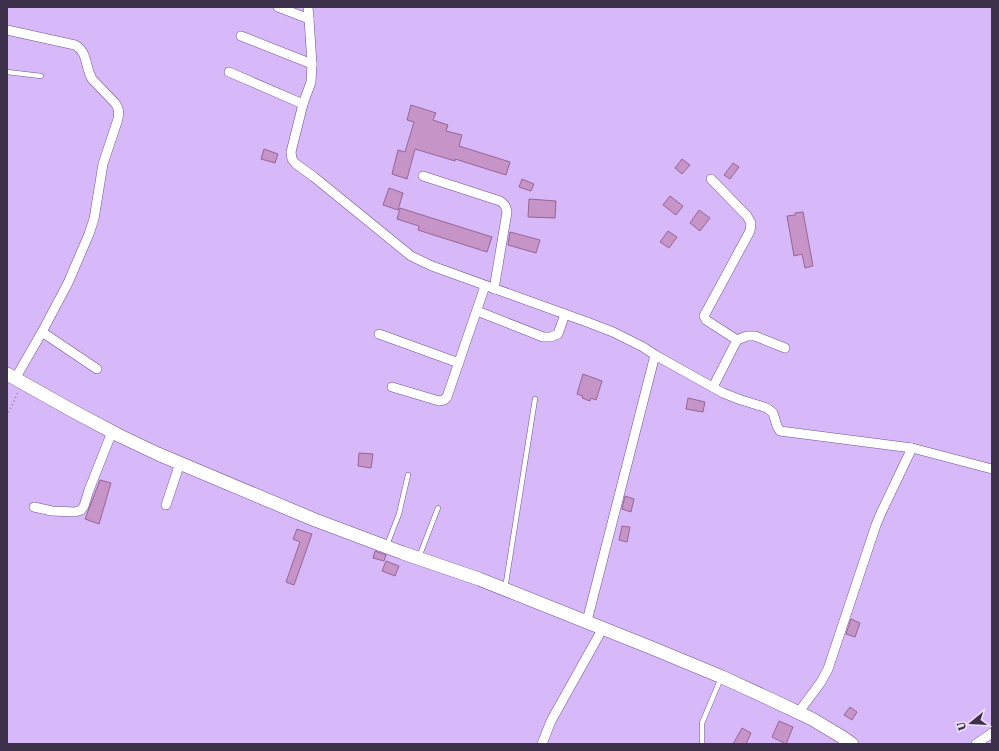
<svg xmlns="http://www.w3.org/2000/svg" width="999" height="751" font-family="'Roboto Serif',serif">
	<style>
		.building { fill: #c794c8; stroke: #966597 }
		.lines { fill: none; stroke-linecap: round; stroke-linejoin: round }
		.lane-casing { stroke: #71548d; stroke-width: 5.5 }
		.street-casing { stroke: #71548d; stroke-width: 10 }
		.secondary-casing { stroke: #71548d; stroke-width: 14 }
		.path { stroke: #8c76a3; stroke-width: 1.5; stroke-dasharray: 1 3; stroke-linecap: butt }
		.lane { stroke: #fff; stroke-width: 4.5 }
		.street { stroke: #fff; stroke-width: 9 }
		.secondary { stroke: #fff; stroke-width: 13 }
	</style>
	<rect width="100%" height="100%" fill="#d7b8f8"/>
	<g class="building">
		<path d="M 411,105 L 436,113 L 433,120 L 448,125 L 446,131 L 462,135 L 459,146 L 510,162 L 506,175 L 455,159 L 455,161 L 415,149 L 407,179 L 392,174 L 398,150 L 405,152 L 414,122 L 407,120 Z"/>
		<path d="M 264,149 L 278,154 L 275,163 L 261,159 Z"/>
		<path d="M 682,159 L 690,165 L 682,174 L 675,168 Z"/>
		<path d="M 733,163 L 739,167 L 730,179 L 724,175 Z"/>
		<path d="M 522,179 L 534,184 L 531,191 L 519,187 Z"/>
		<path d="M 389,188 L 403,193 L 398,210 L 383,205 Z"/>
		<path d="M 670,196 L 683,206 L 676,215 L 663,205 Z"/>
		<path d="M 529,199 L 556,201 L 555,218 L 528,217 Z"/>
		<path d="M 400,208 L 492,237 L 487,252 L 418,230 L 419,226 L 397,219 Z"/>
		<path d="M 699,210 L 710,218 L 700,231 L 690,223 Z"/>
		<path d="M 803,212 L 813,266 L 805,268 L 802,254 L 794,256 L 787,216 L 795,215 L 795,213 Z"/>
		<path d="M 668,231 L 677,237 L 669,248 L 660,242 Z"/>
		<path d="M 510,232 L 540,240 L 536,253 L 508,245 Z"/>
		<path d="M 583,374 L 602,381 L 596,400 L 591,398 L 590,401 L 582,398 L 583,396 L 577,394 Z"/>
		<path d="M 688,398 L 705,402 L 703,412 L 686,409 Z"/>
		<path d="M 359,453 L 373,454 L 371,468 L 358,466 Z"/>
		<path d="M 100,480 L 111,483 L 99,524 L 85,519 Z"/>
		<path d="M 625,496 L 634,499 L 631,512 L 622,509 Z"/>
		<path d="M 622,526 L 630,527 L 627,542 L 619,540 Z"/>
		<path d="M 297,529 L 312,534 L 294,585 L 286,582 L 300,542 L 293,539 Z"/>
		<path d="M 375,551 L 386,555 L 384,561 L 373,558 Z"/>
		<path d="M 386,561 L 399,566 L 395,576 L 382,571 Z"/>
		<path d="M 851,619 L 860,623 L 855,637 L 846,634 Z"/>
		<path d="M 850,707 L 857,712 L 852,720 L 844,715 Z"/>
		<path d="M 779,721 L 793,727 L 786,744 L 772,737 Z"/>
		<path d="M 742,728 L 751,733 L 746,744 L 733,744 Z"/>
	</g>
	<g class="lines">
		<defs>
			<g id="lane">
				<path d="M 7,72 L 41,76"/>
				<path d="M 387,545 L 399,514 L 408,475"/>
				<path d="M 419,557 L 438,508"/>
				<path d="M 505,589 L 535,399"/>
				<path d="M 702,744 L 702,723 L 721,678"/>
			</g>
			<g id="street">
				<path d="M 278,7 L 309,19"/>
				<path d="M 308,7 L 309,19 L 312,64 L 311,82 L 303,104 L 291,152 L 292,159 L 296,164 L 314,177 L 411,256 L 432,266 L 587,322 L 613,332 L 643,347 L 655,355 L 723,393 L 741,400 L 767,408 L 773,413 L 777,426 L 780,431 L 912,448 L 992,469"/>
				<path d="M 7,30 L 75,45 C 88,52 85,67 92,79 L 115,103 C 119,108 119,112 118,119 L 103,164 L 94,219 L 89,234 L 68,283 L 42,332 L 15,379"/>
				<path d="M 241,36 L 312,64"/>
				<path d="M 229,72 L 303,104"/>
				<path d="M 423,176 L 500,201 C 505,204 506,207 507,212 L 494,289"/>
				<path d="M 711,179 L 747,216 L 751,223 L 750,231 L 704,316 L 706,320 L 737,340 L 713,387"/>
				<path d="M 477,311 L 543,337 L 551,337 L 558,334 L 565,314"/>
				<path d="M 42,332 L 97,369"/>
				<path d="M 379,334 L 459,363"/>
				<path d="M 737,340 L 747,336 L 755,336 L 785,348"/>
				<path d="M 392,387 L 439,401 L 444,400 L 447,397 L 485,286"/>
				<path d="M 166,505 L 180,463"/>
				<path d="M 34,507 L 52,511 L 75,512 L 81,510 L 84,506 L 89,490 L 112,432"/>
				<path d="M 587,621 L 655,355"/>
				<path d="M 798,713 L 821,682 L 828,669 L 876,525 L 881,513 L 912,448"/>
				<path d="M 542,744 L 551,721 L 603,628"/>
				<path d="M 976,744 L 992,733"/>
			</g>
			<path id="secondary" d="M 7,374 L 73,411 L 118,435 L 158,454 L 315,520 L 403,553 L 479,579 L 652,648 L 722,677 L 772,700 L 812,719 L 842,737 L 852,744"/>
		</defs>
		<use href="#lane" class="lane-casing"/>
		<use href="#street" class="street-casing"/>
		<use href="#secondary" class="secondary-casing"/>
		<path class="path" d="M 7,416 L 18,392"/>
		<use href="#lane" class="lane"/>
		<use href="#street" class="street"/>
		<use href="#secondary" class="secondary"/>
	</g>
	<rect width="999" height="751" fill="none" stroke="#3c304a" stroke-width="16"/>
	<g transform="translate(971 723) rotate(252)" stroke="#eee2fc" stroke-width="3" paint-order="stroke">
	<path d="M0-3L7 15L0 10L-7 15Z" fill="#3c304a"/>
	<text y="-6" font-size="11" font-weight="bold" text-anchor="middle" fill="#3c304a">U</text>
	</g>
</svg>
